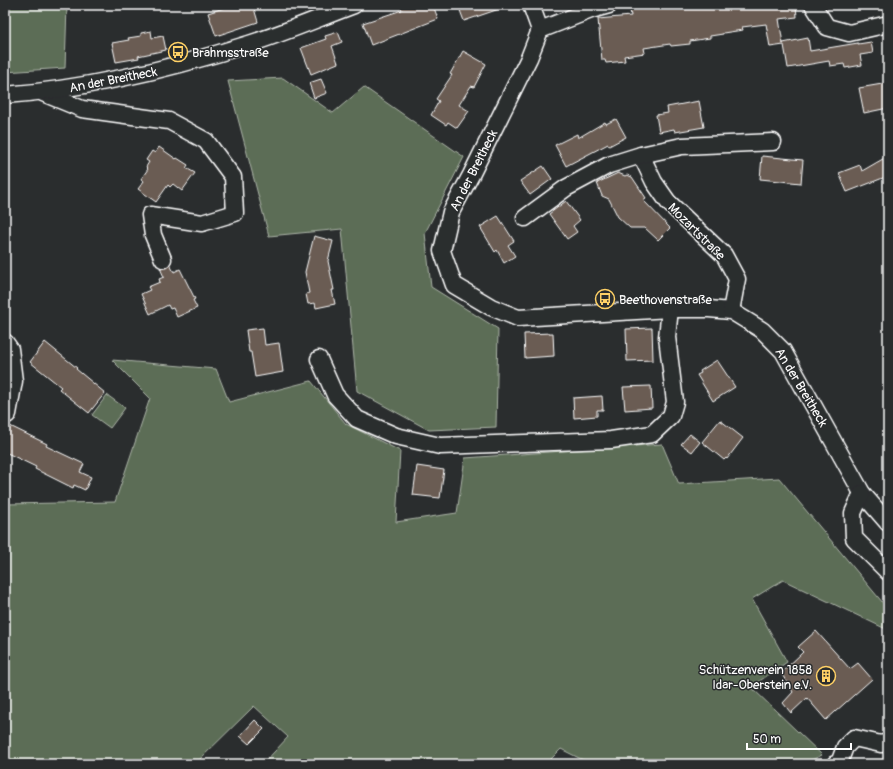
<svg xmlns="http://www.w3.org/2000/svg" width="893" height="769" font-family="Pangolin,sans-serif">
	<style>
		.green { fill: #5c6d56; stroke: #aeb6aa }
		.building { fill: #6a5b52; stroke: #fff }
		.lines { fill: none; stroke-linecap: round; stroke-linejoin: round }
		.minor-casing { stroke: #fff; stroke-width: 19 }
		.minor { stroke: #2a2d2e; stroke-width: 16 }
		.labels { text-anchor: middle; stroke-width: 3; stroke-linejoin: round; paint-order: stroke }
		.poi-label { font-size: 13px; fill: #fff; stroke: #2a2d2e; text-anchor: start }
		.street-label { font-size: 13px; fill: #fff; stroke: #2a2d2e }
	</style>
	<rect width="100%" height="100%" fill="#2a2d2e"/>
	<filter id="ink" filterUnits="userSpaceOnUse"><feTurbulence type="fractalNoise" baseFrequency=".025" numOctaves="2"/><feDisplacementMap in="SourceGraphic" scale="8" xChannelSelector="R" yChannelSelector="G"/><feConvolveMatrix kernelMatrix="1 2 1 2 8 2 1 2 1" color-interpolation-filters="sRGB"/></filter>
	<g filter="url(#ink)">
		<g class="green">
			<path d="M 5,5 L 67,5 L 65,68 L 5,72 Z"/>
			<path d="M 283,78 L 333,113 L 364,87 L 464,157 L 425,233 L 431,287 L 498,329 L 496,427 L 429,430 L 357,391 L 342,229 L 269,236 L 228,81 Z"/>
			<path d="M 112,360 L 216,369 L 229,402 L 311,381 L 346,424 L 400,451 L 396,522 L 457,513 L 465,458 L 662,444 L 679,484 L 779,478 L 888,609 L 888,630 L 783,580 L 752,599 L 787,662 L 751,687 L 822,755 L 804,764 L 591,764 L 561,749 L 546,764 L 263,764 L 288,737 L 254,706 L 195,764 L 5,764 L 5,504 L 115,502 L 150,398 Z"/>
			<path d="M 107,395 L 125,408 L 110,428 L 92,415 Z"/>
		</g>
		<g class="building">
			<path d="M 233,5 L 253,5 L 258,22 L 216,36 L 208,13 Z"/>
			<path d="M 400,5 L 433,5 L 438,19 L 371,45 L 363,23 L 402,10 Z"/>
			<path d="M 458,5 L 504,5 L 505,7 L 464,21 Z"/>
			<path d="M 667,5 L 796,5 L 797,17 L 779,19 L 783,44 L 783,43 L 808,38 L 810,51 L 858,43 L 858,44 L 871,42 L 873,53 L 860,55 L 862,65 L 845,68 L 844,64 L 830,66 L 829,61 L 788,68 L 784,45 L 770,47 L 766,24 L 742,27 L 743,30 L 723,33 L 723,34 L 710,36 L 710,38 L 690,41 L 690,44 L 671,46 L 670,44 L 644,48 L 645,53 L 624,56 L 625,61 L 606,63 L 605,60 L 602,60 L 598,19 L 631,16 L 630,10 Z"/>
			<path d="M 151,31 L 152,38 L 163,36 L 166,50 L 138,56 L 139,58 L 116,62 L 112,43 L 129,40 L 128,38 L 141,36 L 141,33 Z"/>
			<path d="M 338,32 L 342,42 L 332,46 L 338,63 L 311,74 L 301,48 L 326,39 L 325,36 Z"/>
			<path d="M 463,51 L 486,64 L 474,87 L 471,86 L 459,105 L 469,111 L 457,128 L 448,122 L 446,125 L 431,115 L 439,101 L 436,99 L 452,75 L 450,74 Z"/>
			<path d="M 321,79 L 327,93 L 314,98 L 309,83 Z"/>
			<path d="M 888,83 L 888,108 L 864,113 L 859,88 Z"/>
			<path d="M 699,101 L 704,127 L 675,132 L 674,129 L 659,132 L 656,115 L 668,113 L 667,107 Z"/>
			<path d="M 616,119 L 626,137 L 609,146 L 608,144 L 566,166 L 555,145 L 577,134 L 578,138 L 605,122 L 606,124 Z"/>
			<path d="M 159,147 L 176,159 L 177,158 L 188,165 L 186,168 L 195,173 L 182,191 L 173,184 L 170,187 L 168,185 L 156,202 L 138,189 L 144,181 L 141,179 L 148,169 L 146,167 L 149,162 L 146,160 L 152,151 L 155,153 Z"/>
			<path d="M 762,156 L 803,160 L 801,183 L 760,179 Z"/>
			<path d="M 888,156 L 888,176 L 847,192 L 839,173 L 860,165 L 862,171 Z"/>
			<path d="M 543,166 L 552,179 L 530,195 L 520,181 Z"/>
			<path d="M 618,173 L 625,176 L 627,175 L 632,177 L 646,198 L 643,200 L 670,228 L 658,240 L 645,228 L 630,228 L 618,217 L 609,199 L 602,196 L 597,183 Z"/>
			<path d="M 566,201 L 580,220 L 573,226 L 577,232 L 567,239 L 549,214 Z"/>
			<path d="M 498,216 L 514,241 L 508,245 L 515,256 L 504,263 L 497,250 L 495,252 L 480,227 Z"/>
			<path d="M 314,236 L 333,241 L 328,261 L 334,290 L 332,290 L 335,304 L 316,308 L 315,303 L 308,304 L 306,294 L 309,293 L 305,272 Z"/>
			<path d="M 170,265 L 174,272 L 180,269 L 195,299 L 193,300 L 197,308 L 177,317 L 173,308 L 170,309 L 168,305 L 150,314 L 141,294 L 150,290 L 148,287 L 160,282 L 159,279 L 164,277 L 160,268 L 166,268 Z"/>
			<path d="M 263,328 L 265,345 L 279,343 L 283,372 L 255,377 L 251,352 L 249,352 L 246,330 Z"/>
			<path d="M 652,328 L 653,360 L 627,361 L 626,329 Z"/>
			<path d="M 553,333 L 554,356 L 525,358 L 524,334 Z"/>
			<path d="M 45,342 L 77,368 L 76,369 L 105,393 L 89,413 L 59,389 L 61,387 L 30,362 Z"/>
			<path d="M 717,360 L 735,387 L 713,401 L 697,375 L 701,373 L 700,371 Z"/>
			<path d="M 651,386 L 652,408 L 625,410 L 623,387 Z"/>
			<path d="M 602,396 L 603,410 L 597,410 L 597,416 L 574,418 L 573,398 Z"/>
			<path d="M 720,420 L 743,438 L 727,459 L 726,458 L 724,460 L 702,442 Z"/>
			<path d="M 10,426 L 47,444 L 46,446 L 84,464 L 80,472 L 91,477 L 85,490 L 74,485 L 73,488 L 35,469 L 36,467 L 5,452 L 5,435 Z"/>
			<path d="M 690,434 L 700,442 L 692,452 L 681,444 Z"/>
			<path d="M 417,466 L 444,470 L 440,498 L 413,495 Z"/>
			<path d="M 816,631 L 850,669 L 858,663 L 872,679 L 826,720 L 807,698 L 791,713 L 783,703 L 793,692 L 781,673 L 803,652 L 798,647 Z"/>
			<path d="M 255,720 L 264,729 L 249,744 L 240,736 Z"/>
		</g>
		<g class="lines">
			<defs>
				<g id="minor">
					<path d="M 531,5 L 540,30 L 529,58 L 471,175 L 451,212 L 442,251 L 454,285 L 491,307 L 518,318 L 670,309 L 709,309 L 731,311 L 762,330 L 783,351 L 862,493 L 888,523"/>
					<path d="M 813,5 L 827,27 L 849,33 L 888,24"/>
					<path d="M 540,30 L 591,10 L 609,5"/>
					<path d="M 43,93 L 82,109 L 169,121 L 206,141 L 233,177 L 235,213 L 202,223 L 150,215 L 153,235 L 163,259"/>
					<path d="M 5,95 C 88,89 170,69 249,44 C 284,33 319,18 354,5"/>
					<path d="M 641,155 L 654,182 L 668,202 L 724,255 L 737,279 L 731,311"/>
					<path d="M 525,218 L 566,188 L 609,165 L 641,155 L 682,146 L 773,142"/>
					<path d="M 5,342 L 10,349 L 14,381 L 8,414 L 5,416"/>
					<path d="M 319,359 L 335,395 L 357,419 L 396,436 L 440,446 L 611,440 L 652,434 L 671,416 L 675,402 L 667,337 L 670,309"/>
					<path d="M 862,493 L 853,513 L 854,538 L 888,572"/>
					<path d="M 835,764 L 839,763 L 845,747 L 854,738 L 881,744 L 888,742"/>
				</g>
			</defs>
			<use href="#minor" class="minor-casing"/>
			<use href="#minor" class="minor"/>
		</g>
	</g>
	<defs>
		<symbol id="bus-ring" viewBox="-11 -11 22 22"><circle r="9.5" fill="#2a2d2e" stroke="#ffd166" stroke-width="1.5"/><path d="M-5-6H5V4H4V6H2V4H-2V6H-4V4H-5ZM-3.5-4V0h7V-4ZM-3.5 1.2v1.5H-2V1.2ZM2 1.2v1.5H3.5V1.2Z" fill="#ffd166"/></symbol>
		<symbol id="building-ring" viewBox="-11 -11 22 22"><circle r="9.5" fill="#2a2d2e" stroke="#ffd166" stroke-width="1.5"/><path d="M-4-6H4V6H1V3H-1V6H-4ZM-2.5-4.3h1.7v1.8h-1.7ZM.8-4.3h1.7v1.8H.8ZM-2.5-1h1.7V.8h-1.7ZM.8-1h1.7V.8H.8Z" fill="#ffd166"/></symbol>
	</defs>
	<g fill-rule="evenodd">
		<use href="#bus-ring" x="167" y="41" width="22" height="22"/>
		<use href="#bus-ring" x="594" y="288" width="22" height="22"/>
		<use href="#building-ring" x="815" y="665" width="22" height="22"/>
	</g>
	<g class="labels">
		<g class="poi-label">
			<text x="192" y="57">Brahmsstraße</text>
			<text x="619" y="304">Beethovenstraße</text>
			<text x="812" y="674" text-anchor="end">Schützenverein 1858<tspan x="812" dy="15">Idar-Oberstein e.V.</tspan></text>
		</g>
		<g class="street-label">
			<text transform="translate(113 79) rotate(-11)" y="5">An der Breitheck</text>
			<text transform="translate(473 170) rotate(-63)" y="5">An der Breitheck</text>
			<text transform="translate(697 231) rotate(45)" y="5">Mozartstraße</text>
			<text transform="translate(802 387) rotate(59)" y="5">An der Breitheck</text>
		</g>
	</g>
	<rect width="893" height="769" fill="none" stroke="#2a2d2e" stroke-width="20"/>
	<rect x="10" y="10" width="873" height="749" fill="none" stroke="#fff" stroke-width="1.5" filter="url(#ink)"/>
	<path d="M747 743v6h104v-6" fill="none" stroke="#ffffff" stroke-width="2"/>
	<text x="753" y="743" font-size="12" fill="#ffffff" stroke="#2a2d2e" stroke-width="3" paint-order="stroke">50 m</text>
</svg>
